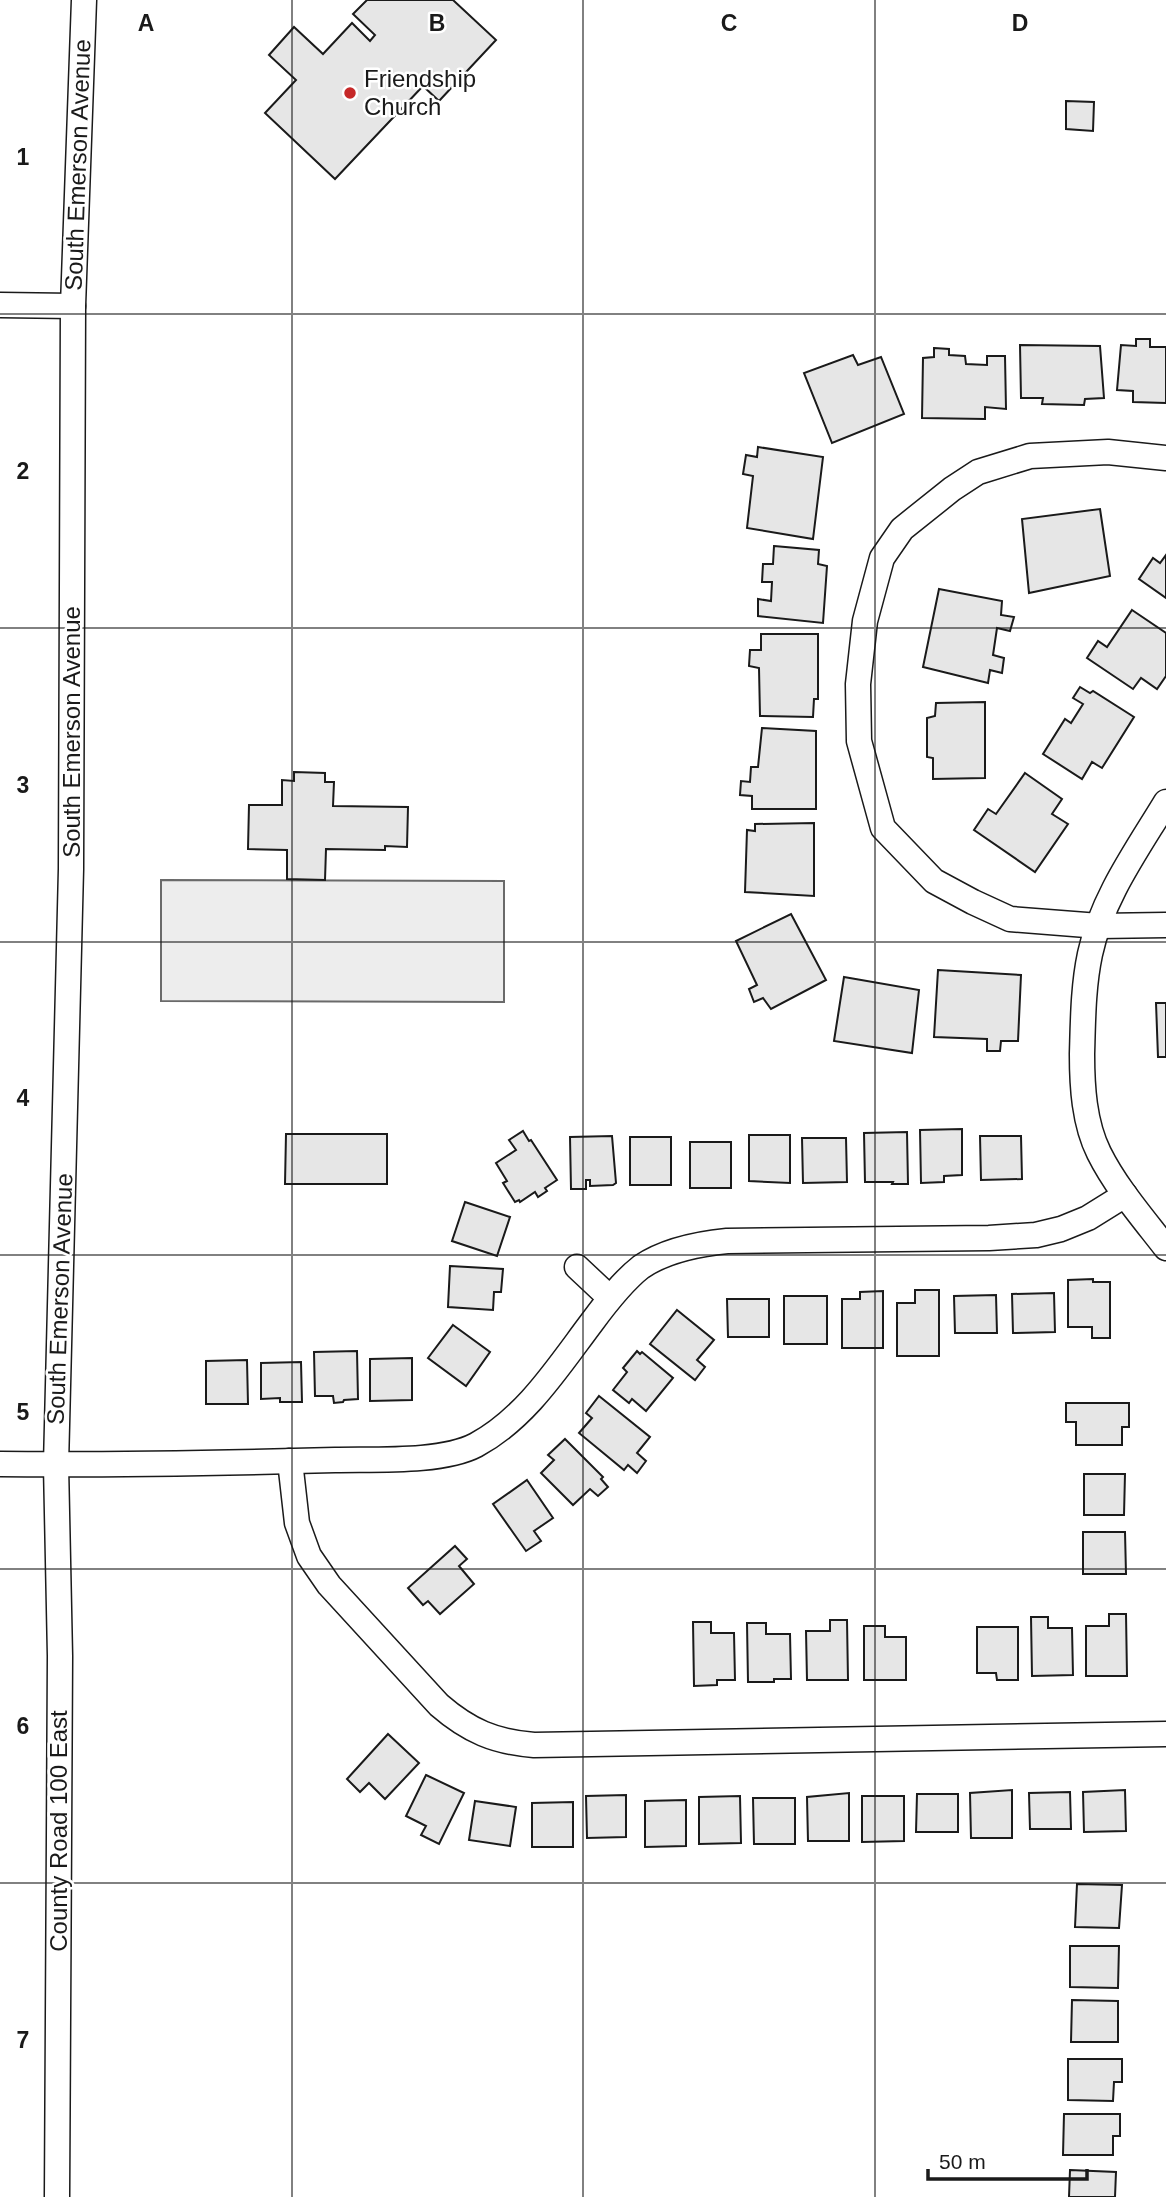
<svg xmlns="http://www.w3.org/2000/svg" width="1166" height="2197" font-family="Arial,sans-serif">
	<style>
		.built { fill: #ededed; stroke: #6a6a6a; stroke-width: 2 }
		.building { fill: #e6e6e6; stroke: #1a1a1a; stroke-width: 2 }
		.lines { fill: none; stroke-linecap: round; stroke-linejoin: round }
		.minor-casing { stroke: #1a1a1a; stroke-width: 27 }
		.minor { stroke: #fff; stroke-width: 24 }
		.grid { fill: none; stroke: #1a1a1a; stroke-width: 2; stroke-opacity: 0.55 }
		.poi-dot { fill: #c62828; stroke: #fff; stroke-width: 2.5 }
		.labels { text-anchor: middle; stroke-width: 5; stroke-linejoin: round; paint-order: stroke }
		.poi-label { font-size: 24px; fill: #1a1a1a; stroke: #fff; text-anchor: start }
		.street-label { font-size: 24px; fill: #1a1a1a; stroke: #fff }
		.grid-label { font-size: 23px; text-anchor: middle; font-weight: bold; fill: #1a1a1a; stroke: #fff; stroke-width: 5; stroke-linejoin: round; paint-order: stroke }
	</style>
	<rect width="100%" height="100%" fill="#fff"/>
	<path class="built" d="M 161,880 L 504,881 L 504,1002 L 161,1001 Z"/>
	<g class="building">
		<path d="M 367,0 L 453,0 L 496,40 L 439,101 L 423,86 L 335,179 L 265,113 L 296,80 L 269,55 L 294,27 L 323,54 L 352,23 L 370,41 L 375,35 L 353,14 Z"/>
		<path d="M 1066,101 L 1094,102 L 1093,131 L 1066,129 Z"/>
		<path d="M 1136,339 L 1150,339 L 1150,347 L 1166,347 L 1166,403 L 1133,402 L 1133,391 L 1117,390 L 1121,345 L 1136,346 Z"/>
		<path d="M 1020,345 L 1100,346 L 1104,398 L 1085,399 L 1084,405 L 1042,404 L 1043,398 L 1021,398 Z"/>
		<path d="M 934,348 L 949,349 L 949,355 L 965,356 L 966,364 L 987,365 L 987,356 L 1005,356 L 1006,409 L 985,407 L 985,419 L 922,418 L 923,358 L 934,357 Z"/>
		<path d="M 853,355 L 858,365 L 881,357 L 904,414 L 832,443 L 804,373 Z"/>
		<path d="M 758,447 L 823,457 L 813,539 L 747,528 L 753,476 L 743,474 L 746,455 L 757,457 Z"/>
		<path d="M 1100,509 L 1110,576 L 1029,593 L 1022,519 Z"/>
		<path d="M 774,546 L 819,550 L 818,564 L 827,566 L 823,623 L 758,616 L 758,599 L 771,601 L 772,582 L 762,582 L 763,564 L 773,564 Z"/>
		<path d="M 1166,555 L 1166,598 L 1139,579 L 1153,558 L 1160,563 Z"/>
		<path d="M 939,589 L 1002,601 L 1001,615 L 1014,617 L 1010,631 L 997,628 L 993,655 L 1004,658 L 1002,673 L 990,670 L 988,683 L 923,667 Z"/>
		<path d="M 1132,610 L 1166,633 L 1166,676 L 1157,689 L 1141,678 L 1133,689 L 1087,658 L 1098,641 L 1107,647 Z"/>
		<path d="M 761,634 L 818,634 L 818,699 L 814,699 L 813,717 L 760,716 L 759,668 L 749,666 L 750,650 L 761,650 Z"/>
		<path d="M 1080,687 L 1090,693 L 1093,691 L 1134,717 L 1102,768 L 1092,762 L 1082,779 L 1043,754 L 1065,719 L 1071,723 L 1083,704 L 1073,698 Z"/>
		<path d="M 985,702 L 985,778 L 933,779 L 933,758 L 927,757 L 927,718 L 935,716 L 936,703 Z"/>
		<path d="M 762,728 L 816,731 L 816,809 L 752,809 L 752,796 L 740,795 L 741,781 L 750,782 L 751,767 L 758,767 Z"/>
		<path d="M 294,772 L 325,773 L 325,782 L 334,782 L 333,806 L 408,807 L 407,847 L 385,846 L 385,850 L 326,849 L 325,880 L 287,879 L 287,850 L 248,849 L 249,805 L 282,805 L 282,780 L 294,781 Z"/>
		<path d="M 1025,773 L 1062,799 L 1052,814 L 1068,824 L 1035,872 L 974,830 L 988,809 L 996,814 Z"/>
		<path d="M 814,823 L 814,896 L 745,892 L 747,830 L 755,831 L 755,824 Z"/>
		<path d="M 791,914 L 826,980 L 771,1009 L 763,998 L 754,1002 L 749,989 L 757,985 L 736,941 Z"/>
		<path d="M 938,970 L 1021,975 L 1018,1041 L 1001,1041 L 1000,1051 L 987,1051 L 987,1039 L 934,1037 Z"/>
		<path d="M 844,977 L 919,990 L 912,1053 L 834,1041 Z"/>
		<path d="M 1156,1003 L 1166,1003 L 1166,1057 L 1158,1057 Z"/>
		<path d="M 962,1129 L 962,1175 L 944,1176 L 944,1182 L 921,1183 L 920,1130 Z"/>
		<path d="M 523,1131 L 529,1141 L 531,1140 L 557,1180 L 545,1188 L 547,1191 L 538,1197 L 535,1192 L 520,1202 L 519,1200 L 515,1202 L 503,1183 L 507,1181 L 496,1163 L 516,1150 L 509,1140 Z"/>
		<path d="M 907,1132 L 908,1184 L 892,1184 L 893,1182 L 865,1182 L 864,1133 Z"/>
		<path d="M 286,1134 L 387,1134 L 387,1184 L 285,1184 Z"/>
		<path d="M 749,1135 L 790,1135 L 790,1183 L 749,1181 Z"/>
		<path d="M 612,1136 L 616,1183 L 613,1185 L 590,1186 L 590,1180 L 586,1180 L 586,1189 L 571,1189 L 570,1137 Z"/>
		<path d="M 980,1136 L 1021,1136 L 1022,1179 L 981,1180 Z"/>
		<rect x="630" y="1137" width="41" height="48"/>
		<path d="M 802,1138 L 846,1138 L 847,1182 L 803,1183 Z"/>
		<rect x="690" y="1142" width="41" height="46"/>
		<path d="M 465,1202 L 510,1217 L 497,1256 L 452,1241 Z"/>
		<path d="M 450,1266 L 503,1269 L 501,1292 L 494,1292 L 493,1310 L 448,1307 Z"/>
		<path d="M 1093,1279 L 1093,1282 L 1110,1282 L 1110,1338 L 1092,1338 L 1092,1327 L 1068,1327 L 1068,1280 Z"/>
		<path d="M 915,1290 L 939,1290 L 939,1356 L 897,1356 L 897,1303 L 915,1303 Z"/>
		<path d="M 883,1291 L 883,1348 L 842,1348 L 842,1299 L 860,1299 L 860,1292 Z"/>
		<path d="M 1054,1293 L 1055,1332 L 1013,1333 L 1012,1294 Z"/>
		<path d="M 996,1295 L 997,1333 L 955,1333 L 954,1296 Z"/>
		<rect x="784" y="1296" width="43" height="48"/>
		<path d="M 727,1299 L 769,1299 L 769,1337 L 728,1337 Z"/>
		<path d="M 677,1310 L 714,1340 L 697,1360 L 705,1367 L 695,1380 L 650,1344 Z"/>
		<path d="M 453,1325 L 490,1352 L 466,1386 L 428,1358 Z"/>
		<path d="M 357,1351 L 358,1399 L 344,1400 L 343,1402 L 334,1403 L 333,1396 L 315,1396 L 314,1352 Z"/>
		<path d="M 637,1351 L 640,1354 L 642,1352 L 673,1378 L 646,1411 L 632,1399 L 629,1403 L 613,1390 L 627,1372 L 623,1368 Z"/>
		<path d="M 412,1358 L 412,1400 L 370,1401 L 370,1359 Z"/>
		<path d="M 247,1360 L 248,1404 L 206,1404 L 206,1361 Z"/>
		<path d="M 301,1362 L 302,1402 L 280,1402 L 280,1398 L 261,1399 L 261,1363 Z"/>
		<path d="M 599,1396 L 650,1437 L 637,1453 L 646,1461 L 637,1473 L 628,1465 L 624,1470 L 579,1433 L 592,1418 L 586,1413 Z"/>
		<path d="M 1066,1403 L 1129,1403 L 1129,1427 L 1122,1427 L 1122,1445 L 1076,1445 L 1076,1422 L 1066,1422 Z"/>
		<path d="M 565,1439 L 603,1477 L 601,1479 L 608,1487 L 598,1496 L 590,1489 L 573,1505 L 541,1473 L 554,1460 L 548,1455 Z"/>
		<path d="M 1084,1474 L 1125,1474 L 1124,1515 L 1084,1515 Z"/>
		<path d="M 527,1480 L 553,1518 L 534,1531 L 541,1541 L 526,1551 L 493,1504 Z"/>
		<path d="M 1083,1532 L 1125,1532 L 1126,1574 L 1083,1574 Z"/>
		<path d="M 455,1546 L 467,1559 L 459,1566 L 474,1584 L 440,1614 L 428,1601 L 423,1605 L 408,1588 Z"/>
		<path d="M 1109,1614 L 1126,1614 L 1127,1676 L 1086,1676 L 1086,1626 L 1109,1626 Z"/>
		<path d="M 1031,1617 L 1048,1617 L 1048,1628 L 1072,1628 L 1073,1675 L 1032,1676 Z"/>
		<path d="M 830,1620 L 847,1620 L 848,1680 L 807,1680 L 806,1631 L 830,1631 Z"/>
		<path d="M 693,1622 L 711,1622 L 711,1633 L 734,1633 L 735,1680 L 717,1680 L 717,1685 L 694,1686 Z"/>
		<path d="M 747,1623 L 766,1623 L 766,1634 L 790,1634 L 791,1679 L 774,1679 L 774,1682 L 748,1682 Z"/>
		<path d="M 864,1626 L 885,1626 L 885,1637 L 906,1637 L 906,1680 L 864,1680 Z"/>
		<path d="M 977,1627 L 1018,1627 L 1018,1680 L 997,1680 L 996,1673 L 977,1673 Z"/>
		<path d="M 388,1734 L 419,1763 L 385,1799 L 369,1783 L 360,1792 L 347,1779 Z"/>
		<path d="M 426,1775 L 464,1793 L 439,1844 L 421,1835 L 426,1826 L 406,1816 Z"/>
		<path d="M 1012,1790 L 1012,1838 L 971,1838 L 970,1793 Z"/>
		<path d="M 1125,1790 L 1126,1831 L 1084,1832 L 1083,1792 Z"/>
		<path d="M 1070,1792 L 1071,1829 L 1030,1829 L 1029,1793 Z"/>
		<path d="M 849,1793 L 849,1841 L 808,1841 L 807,1797 Z"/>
		<path d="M 917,1794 L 958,1794 L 958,1832 L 916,1832 Z"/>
		<path d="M 626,1795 L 626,1837 L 587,1838 L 586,1796 Z"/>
		<path d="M 740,1796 L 741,1843 L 699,1844 L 699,1797 Z"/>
		<path d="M 862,1796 L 904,1796 L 904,1841 L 862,1842 Z"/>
		<path d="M 753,1798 L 795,1798 L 795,1844 L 754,1844 Z"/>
		<path d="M 686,1800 L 686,1846 L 645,1847 L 645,1801 Z"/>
		<path d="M 475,1801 L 516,1807 L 510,1846 L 469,1840 Z"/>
		<path d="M 573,1802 L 573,1847 L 532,1847 L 532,1803 Z"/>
		<path d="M 1077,1884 L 1122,1885 L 1119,1928 L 1075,1927 Z"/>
		<path d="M 1070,1946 L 1119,1946 L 1118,1988 L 1070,1987 Z"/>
		<path d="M 1072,2000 L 1118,2001 L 1118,2042 L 1071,2042 Z"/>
		<path d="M 1068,2059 L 1122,2059 L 1122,2082 L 1114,2082 L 1113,2101 L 1068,2100 Z"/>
		<path d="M 1064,2114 L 1120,2114 L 1120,2136 L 1113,2136 L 1113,2155 L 1063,2155 Z"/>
		<path d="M 1070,2170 L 1116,2172 L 1115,2197 L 1069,2197 Z"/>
	</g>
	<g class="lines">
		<defs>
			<g id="minor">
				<path d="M 0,305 L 73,306"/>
				<path d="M 1166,458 L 1108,452 L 1030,456 L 978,472 L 952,489 L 902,529 L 882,558 L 865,621 L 858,684 L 859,741 L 883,828 L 934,881 L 973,902 L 1010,919 L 1099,926 L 1166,925"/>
				<path d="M 1166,802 C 1137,850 1102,898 1090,954 C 1083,987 1083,1021 1082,1054 C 1082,1086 1084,1123 1099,1153 C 1116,1187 1142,1217 1166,1248"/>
				<path d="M 577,1267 L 610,1298"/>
				<path d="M 290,1461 L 297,1523 L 309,1556 L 329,1585 L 439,1705 C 469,1731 495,1742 534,1745 L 1166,1734"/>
				<path d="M 0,1464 C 111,1465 223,1463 335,1460 C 374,1459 442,1463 476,1445 C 526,1418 558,1367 592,1322 C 606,1303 622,1282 641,1267 C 666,1250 697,1244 727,1241 L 989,1238 L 1036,1235 L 1061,1229 L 1088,1218 L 1125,1195"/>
				<path d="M 57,2197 L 60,1656 L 56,1465 L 71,869 L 73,306 L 84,0"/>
			</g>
		</defs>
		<use href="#minor" class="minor-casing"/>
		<use href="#minor" class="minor"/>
	</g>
	<path class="grid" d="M 292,0 L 292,2197M 583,0 L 583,2197M 875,0 L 875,2197M 0,314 L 1166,314M 0,628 L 1166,628M 0,942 L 1166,942M 0,1255 L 1166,1255M 0,1569 L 1166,1569M 0,1883 L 1166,1883"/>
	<circle class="poi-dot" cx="350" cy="93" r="7"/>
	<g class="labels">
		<g class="poi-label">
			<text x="364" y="87">Friendship<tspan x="364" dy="28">Church</tspan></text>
		</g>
		<g class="street-label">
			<text transform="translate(78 165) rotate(-88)" y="8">South Emerson Avenue</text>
			<text transform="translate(72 732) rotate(-90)" y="8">South Emerson Avenue</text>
			<text transform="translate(60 1299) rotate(-88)" y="8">South Emerson Avenue</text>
			<text transform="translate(59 1831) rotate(-90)" y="8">County Road 100 East</text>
		</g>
	</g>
	<g class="grid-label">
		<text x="146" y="31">A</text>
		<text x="437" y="31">B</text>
		<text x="729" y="31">C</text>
		<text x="1020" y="31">D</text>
		<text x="23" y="165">1</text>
		<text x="23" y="479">2</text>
		<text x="23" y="793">3</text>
		<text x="23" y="1106">4</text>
		<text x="23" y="1420">5</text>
		<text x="23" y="1734">6</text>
		<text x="23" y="2048">7</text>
	</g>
	<path d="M928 2169v10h159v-10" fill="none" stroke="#1a1a1a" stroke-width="3.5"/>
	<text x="939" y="2169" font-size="21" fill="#1a1a1a" stroke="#ffffff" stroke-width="5" paint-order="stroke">50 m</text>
</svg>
